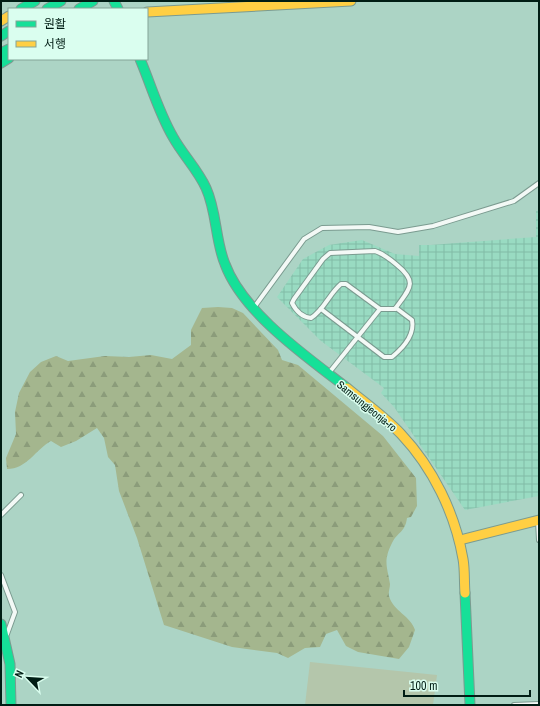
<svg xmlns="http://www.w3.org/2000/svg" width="540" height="706" font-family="'Archivo Narrow','Noto Sans KR',sans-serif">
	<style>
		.industrial { fill: url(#industrial-grid) }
		.forest { fill: url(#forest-firs) }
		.park { fill: #b4c6ab }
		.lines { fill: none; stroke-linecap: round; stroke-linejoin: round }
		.lane-casing { stroke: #7b9b90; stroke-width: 6 }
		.fast-casing { stroke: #7b9b90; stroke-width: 11 }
		.slow-casing { stroke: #7b9b90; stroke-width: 11 }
		.lane { stroke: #f3f9f6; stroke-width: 4 }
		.fast { stroke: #16e098; stroke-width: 9 }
		.slow { stroke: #ffcf43; stroke-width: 9 }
		.labels { text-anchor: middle; stroke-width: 3; stroke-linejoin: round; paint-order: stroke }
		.street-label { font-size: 11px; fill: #001d14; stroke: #dafeef }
	</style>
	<defs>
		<pattern id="industrial-grid" width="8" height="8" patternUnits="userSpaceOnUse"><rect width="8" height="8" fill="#99dbc2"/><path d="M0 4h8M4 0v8" fill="none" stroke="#82bca6"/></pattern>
		<pattern id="forest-firs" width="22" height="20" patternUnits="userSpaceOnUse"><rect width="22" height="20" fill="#a4b68e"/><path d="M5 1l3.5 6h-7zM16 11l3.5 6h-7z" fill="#8b9c7a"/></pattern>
	</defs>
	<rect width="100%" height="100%" fill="#acd4c5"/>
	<path class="industrial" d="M 539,210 L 539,496 L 465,510 L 394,407 L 381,393 L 384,388 L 321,341 L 277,297 L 303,259 L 329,245 L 362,240 L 395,254 L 419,256 L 419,245 L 430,245 L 536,237 L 536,211 Z"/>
	<path class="forest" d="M 218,307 L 232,308 L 243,313 L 278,350 L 282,360 L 298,365 L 383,436 L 416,478 L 417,506 L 411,517 L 407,518 C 405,533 398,531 392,543 C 383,561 387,566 390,584 C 390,588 388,593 389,596 C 393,611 411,616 415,630 L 409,647 L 399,659 L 358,652 L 346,646 L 337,630 L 326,634 L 320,647 L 305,648 L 288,658 L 277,653 L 232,647 L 164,625 L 137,538 L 119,491 L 115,465 L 108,457 L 104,438 L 97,428 L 76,441 L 61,447 L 51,441 C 35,450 27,469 7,469 L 6,458 L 16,434 L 15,412 L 19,393 L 30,372 L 41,362 L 56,356 L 68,361 L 105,356 L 129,357 L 151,355 L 172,359 L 191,345 L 191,330 L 202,308 Z"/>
	<path class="park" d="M 310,662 L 437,675 L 433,705 L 305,705 Z"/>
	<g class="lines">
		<defs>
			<g id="lane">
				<path d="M 375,251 C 384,254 390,259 397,265 C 419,283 409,289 395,309 L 380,309 L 346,284 L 341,284 C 329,294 324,310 311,318 C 302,317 296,311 292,303 L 294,299 L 323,259 L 330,253 Z"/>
				<path d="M 255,306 L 304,239 L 322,228 L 369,227 L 398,232 L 433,226 L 514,201 L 539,183"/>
				<path d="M 321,309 L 384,357 L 392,357 C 403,348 415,335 412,320 L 396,308"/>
				<path d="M 328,374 L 380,309"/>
				<path d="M 1,515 L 21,495"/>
				<path d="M 538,520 L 539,540"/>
				<path d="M 1,575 L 15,612 L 7,634"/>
				<path d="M 514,705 L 539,704"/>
			</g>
			<g id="fast">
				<path d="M 114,1 L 118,9"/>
				<path d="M 21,9 L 35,1"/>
				<path d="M 47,9 L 61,1"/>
				<path d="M 79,9 L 93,1"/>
				<path d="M 1,36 L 9,31"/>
				<path d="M 1,53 L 9,49"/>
				<path d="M 140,59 C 151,85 159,113 173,137 C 183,155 198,170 206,188 C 217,212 215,240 225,264 C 243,313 307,357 347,388"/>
				<path d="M 1,63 L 9,58"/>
				<path d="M 465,593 L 470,705"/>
				<path d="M 1,624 L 10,664 L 11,705"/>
			</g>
			<g id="slow">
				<path d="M 147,12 L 351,1"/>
				<path d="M 1,21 L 9,16"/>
				<path d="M 347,388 C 365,403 385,417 401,434 C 433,468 455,513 463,559 C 465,570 464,582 465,593"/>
				<path d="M 460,540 L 539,520"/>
			</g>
		</defs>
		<use href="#lane" class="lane-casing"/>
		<use href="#fast" class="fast-casing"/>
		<use href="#slow" class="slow-casing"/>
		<use href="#lane" class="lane"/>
		<use href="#fast" class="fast"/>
		<use href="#slow" class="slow"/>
	</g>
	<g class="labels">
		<g class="street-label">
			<text transform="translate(367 406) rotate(39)" y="4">Samsungjeonja-ro</text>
		</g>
	</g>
	<rect width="540" height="706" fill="none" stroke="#001d14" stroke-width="4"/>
	<rect x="8" y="8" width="140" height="52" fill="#dafeef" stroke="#83a497"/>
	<rect x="16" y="21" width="20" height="6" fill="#16e098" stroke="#83a497"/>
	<text x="44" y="28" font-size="12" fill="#001d14">원활</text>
	<rect x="16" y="41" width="20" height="6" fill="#ffcf43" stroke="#83a497"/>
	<text x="44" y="48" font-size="12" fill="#001d14">서행</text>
	<g transform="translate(28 678) rotate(295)" stroke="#dafeef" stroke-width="3" paint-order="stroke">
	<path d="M0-3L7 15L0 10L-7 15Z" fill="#001d14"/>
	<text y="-6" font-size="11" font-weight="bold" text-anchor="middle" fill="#001d14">N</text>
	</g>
	<path d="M404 690v6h126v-6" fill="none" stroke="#001d14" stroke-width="2"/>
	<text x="410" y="690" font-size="12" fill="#001d14" stroke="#dafeef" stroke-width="3" paint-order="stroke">100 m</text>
</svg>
